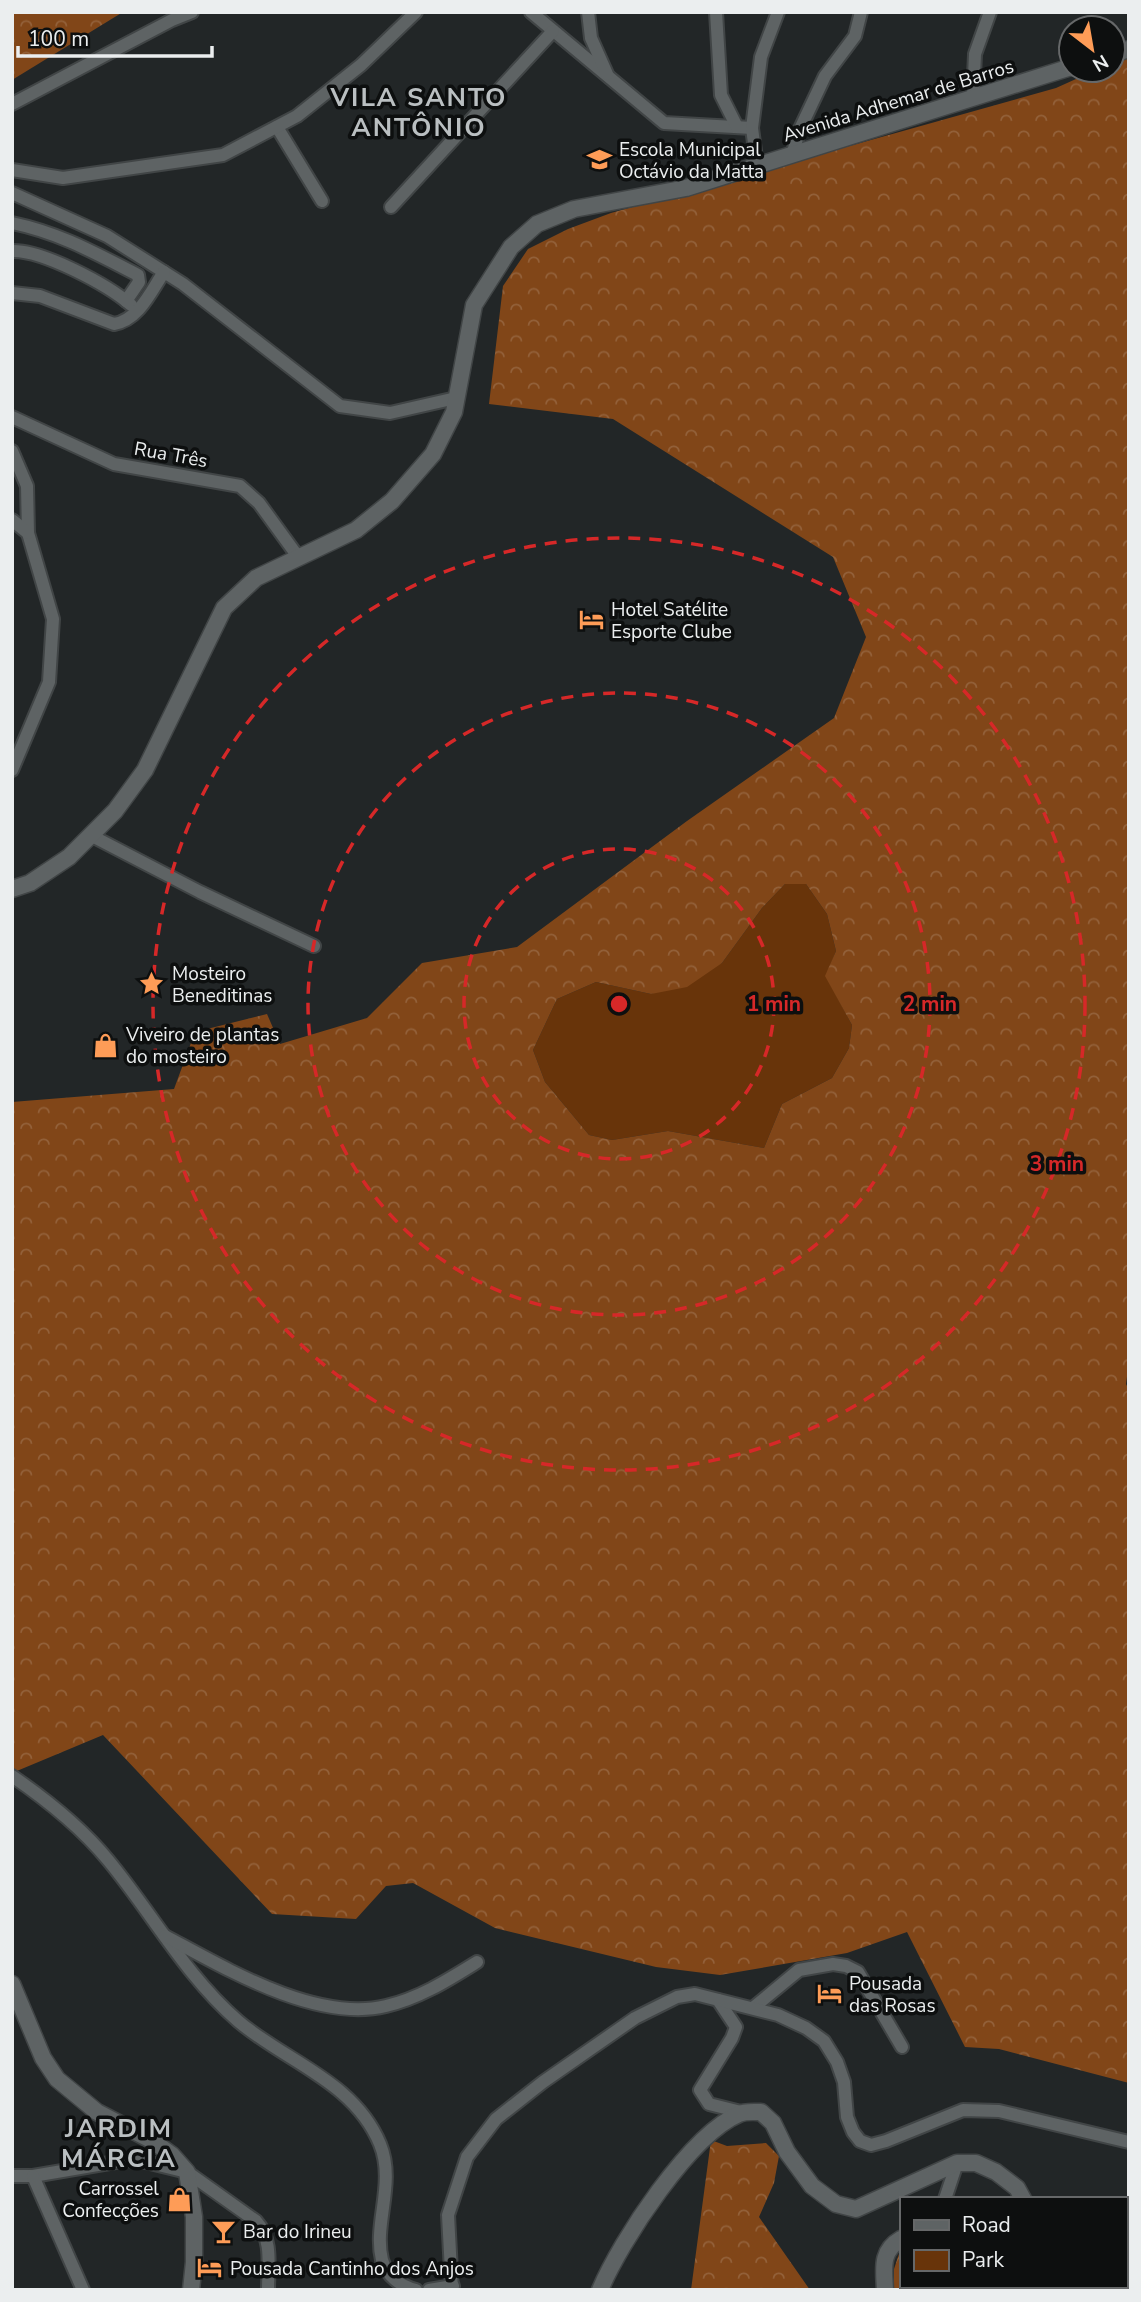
<svg xmlns="http://www.w3.org/2000/svg" width="1141" height="2302" font-family="'Nunito Sans',sans-serif">
	<style>
		.green { fill: #68340a }
		.forest { fill: url(#forest-crowns); fill-rule: evenodd }
		.lines { fill: none; stroke-linecap: round; stroke-linejoin: round }
		.minor-casing { stroke: #414546; stroke-width: 16 }
		.tertiary-casing { stroke: #414546; stroke-width: 19 }
		.minor { stroke: #5e6364; stroke-width: 12 }
		.tertiary { stroke: #5e6364; stroke-width: 16 }
		.ring { fill: none; stroke: #d62828; stroke-width: 3.5; stroke-dasharray: 12 9 }
		.labels { text-anchor: middle; stroke-width: 7; stroke-linejoin: round; paint-order: stroke }
		.street-label { font-size: 19px; fill: #ebeeef; stroke: #0d0f0f }
		.poi-label { font-size: 19px; fill: #ebeeef; stroke: #0d0f0f; text-anchor: start }
		.district-label { font-size: 26px; font-weight: bold; letter-spacing: 2px; fill: #babfc1; stroke: #0d0f0f }
		.centre { fill: #d62828; stroke: #0d0f0f; stroke-width: 3.5 }
		.ring-label { font-size: 21px; text-anchor: middle; font-weight: bold; fill: #d62828; stroke: #0d0f0f; stroke-width: 7; stroke-linejoin: round; paint-order: stroke }
	</style>
	<defs>
		<pattern id="forest-crowns" width="20" height="18" patternUnits="userSpaceOnUse" patternTransform="scale(1.75)"><rect width="20" height="18" fill="#814618"/><path d="M2 6a3 3 0 1 1 6 0M12 15a3 3 0 1 1 6 0" fill="none" stroke="#93613a"/></pattern>
	</defs>
	<rect width="100%" height="100%" fill="#222627"/>
	<path class="green" d="M 785,884 L 806,884 L 827,914 L 836,951 L 826,976 L 852,1025 L 849,1048 L 832,1078 L 782,1104 L 764,1148 L 668,1131 L 612,1140 L 589,1135 L 545,1082 L 533,1050 L 557,999 L 596,982 L 651,994 L 722,963 L 762,908 Z"/>
	<g class="forest">
		<path d="M 12,12 L 123,12 L 12,80 Z"/>
		<path d="M 1129,56 L 1129,1362 L 1126,1384 L 1129,1390 L 1129,2083 L 999,2049 L 965,2047 L 907,1932 L 847,1953 L 720,1975 L 656,1967 L 495,1928 L 413,1883 L 386,1886 L 356,1919 L 272,1914 L 103,1735 L 12,1773 L 12,1102 L 174,1089 L 195,1032 L 267,1014 L 280,1044 L 367,1018 L 422,963 L 517,947 L 687,821 L 834,718 L 866,637 L 833,557 L 613,419 L 489,404 L 503,286 L 528,249 L 568,229 L 611,213 L 1056,88 L 1096,70 L 1113,70 L 1113,63 ZM 785,884 L 806,884 L 827,914 L 836,951 L 825,976 L 852,1025 L 849,1048 L 832,1078 L 782,1104 L 764,1148 L 668,1131 L 612,1140 L 589,1135 L 545,1082 L 533,1050 L 557,999 L 596,982 L 651,994 L 687,987 L 722,963 L 762,908 Z"/>
		<path d="M 711,2140 L 727,2146 L 766,2143 L 779,2156 L 774,2183 L 759,2217 L 810,2290 L 691,2290 Z"/>
		<path d="M 901,2248 L 901,2286 L 959,2286 L 965,2290 L 894,2290 L 894,2269 Z"/>
	</g>
	<g class="lines">
		<defs>
			<g id="minor">
				<path d="M 531,12 L 664,123 L 752,128"/>
				<path d="M 588,12 L 591,38 L 607,74"/>
				<path d="M 716,12 L 721,95 L 737,127"/>
				<path d="M 973,98 L 975,54 L 990,12"/>
				<path d="M 12,104 L 172,20 L 192,12"/>
				<path d="M 277,127 L 322,201"/>
				<path d="M 792,155 L 800,129 L 825,76 L 855,36 L 861,12"/>
				<path d="M 757,166 L 752,128 L 761,57 L 778,12"/>
				<path d="M 12,170 L 63,178 L 223,155 L 297,116 L 361,65 L 416,12"/>
				<path d="M 12,193 L 107,236 L 183,284 L 340,406 L 390,413 L 456,398"/>
				<path d="M 391,207 L 553,31"/>
				<path d="M 12,223 C 60,233 95,253 138,275 L 139,282 L 126,301"/>
				<path d="M 12,251 C 43,250 108,285 131,305"/>
				<path d="M 12,293 L 40,296 L 114,324 C 139,320 151,291 164,272"/>
				<path d="M 12,417 L 114,464 L 240,486 L 259,503 L 299,558"/>
				<path d="M 12,451 L 27,486 L 28,533 L 53,619 L 49,682 L 12,770"/>
				<path d="M 12,520 L 28,533"/>
				<path d="M 92,836 L 200,892 L 314,946"/>
				<path d="M 12,1776 C 47,1800 81,1827 108,1860 C 152,1913 185,1975 238,2021 C 286,2062 354,2081 380,2144 C 396,2183 373,2224 382,2260 C 387,2276 400,2286 416,2290"/>
				<path d="M 165,1936 C 225,1968 316,2023 386,2006 C 420,1998 448,1980 477,1962"/>
				<path d="M 718,2000 L 736,2027 L 732,2038 L 700,2090 L 709,2104 L 741,2112"/>
				<path d="M 753,2008 L 799,1970 L 833,1964 L 846,1966 L 858,1972 L 902,2047"/>
				<path d="M 12,2176 L 33,2176 L 127,2160 L 146,2162 L 187,2172 L 256,2221 C 273,2239 268,2266 268,2290"/>
				<path d="M 33,2176 L 83,2290"/>
				<path d="M 945,2199 L 957,2163"/>
				<path d="M 429,2290 L 453,2286"/>
				<path d="M 452,2290 L 448,2215 L 467,2157 L 496,2119 L 543,2082 L 635,2018 L 677,1997 L 695,1994 L 778,2015 L 806,2028 L 824,2041 L 837,2062 L 844,2082 L 847,2117 L 853,2132 L 860,2141 L 871,2145 L 886,2141 L 963,2110 L 999,2111 L 1129,2142"/>
			</g>
			<g id="tertiary">
				<path d="M 1113,54 L 1129,49"/>
				<path d="M 12,889 L 30,883 L 69,857 L 115,811 L 145,770 L 224,608 L 256,578 L 356,530 L 392,501 L 433,454 L 454,412 L 474,305 L 511,247 L 537,224 L 574,209 L 686,188 L 1071,67"/>
				<path d="M 12,1984 L 43,2058 L 57,2079 L 97,2112 L 151,2140 L 172,2155 L 187,2172 L 194,2217 L 194,2262 L 191,2290"/>
				<path d="M 600,2290 C 621,2240 690,2135 739,2114 C 745,2111 754,2112 761,2112 L 773,2123 L 787,2152 L 812,2186 L 836,2204 L 856,2209 L 957,2163 L 976,2163 L 996,2172 L 1017,2188 L 1023,2199"/>
				<path d="M 885,2290 C 884,2269 880,2251 901,2239"/>
			</g>
		</defs>
		<use href="#minor" class="minor-casing"/>
		<use href="#tertiary" class="tertiary-casing"/>
		<use href="#minor" class="minor"/>
		<use href="#tertiary" class="tertiary"/>
	</g>
	<g class="ring">
		<circle cx="619" cy="1004" r="155"/>
		<circle cx="619" cy="1004" r="311"/>
		<circle cx="619" cy="1004" r="466"/>
	</g>
	<defs>
		<symbol id="school-bare" viewBox="-9 -9 18 18"><path d="M0-5L7-2L0 1L-7-2ZM-4 1L0 2.5L4 1V4Q0 6-4 4Z" fill="#fe9c57" stroke="#0d0f0f" stroke-width="2.5" paint-order="stroke"/></symbol>
		<symbol id="hotel-bare" viewBox="-9 -9 18 18"><path d="M-6-4.5h1.5V1H6V5H4.5V3h-9V5H-6ZM-4 0a1.8 1.8 0 1 1 3.6 0ZM.5 0V-2.5h3Q6-2.5 6 0Z" fill="#fe9c57" stroke="#0d0f0f" stroke-width="2.5" paint-order="stroke"/></symbol>
		<symbol id="sight-bare" viewBox="-9 -9 18 18"><path d="M0-6L1.8-2.2L6-1.7L2.9 1.2L3.7 5.4L0 3.3L-3.7 5.4L-2.9 1.2L-6-1.7L-1.8-2.2Z" fill="#fe9c57" stroke="#0d0f0f" stroke-width="2.5" paint-order="stroke"/></symbol>
		<symbol id="shop-bare" viewBox="-9 -9 18 18"><path d="M-5-2.5h2.3a2.7 3.5 0 0 1 5.4 0H5L5.5 6h-11ZM-1.5-2.5h3a1.5 2.3 0 0 0-3 0Z" fill="#fe9c57" stroke="#0d0f0f" stroke-width="2.5" paint-order="stroke"/></symbol>
		<symbol id="bar-bare" viewBox="-9 -9 18 18"><path d="M-6-5H6L.8 .8V4.5H3.5V6h-7V4.5H-.8V.8Z" fill="#fe9c57" stroke="#0d0f0f" stroke-width="2.5" paint-order="stroke"/></symbol>
	</defs>
	<g fill-rule="evenodd">
		<use href="#school-bare" x="582" y="142" width="35" height="35"/>
		<use href="#hotel-bare" x="574" y="602" width="35" height="35"/>
		<use href="#sight-bare" x="134" y="966" width="35" height="35"/>
		<use href="#shop-bare" x="88" y="1028" width="35" height="35"/>
		<use href="#hotel-bare" x="812" y="1976" width="35" height="35"/>
		<use href="#shop-bare" x="162" y="2182" width="35" height="35"/>
		<use href="#bar-bare" x="206" y="2214" width="35" height="35"/>
		<use href="#hotel-bare" x="192" y="2250" width="35" height="35"/>
	</g>
	<g class="labels">
		<g class="street-label">
			<text transform="translate(898 100) rotate(-17)" y="7">Avenida Adhemar de Barros</text>
			<text transform="translate(171 454) rotate(10)" y="7">Rua Três</text>
		</g>
		<g class="poi-label">
			<text x="619" y="156">Escola Municipal<tspan x="619" dy="22">Octávio da Matta</tspan></text>
			<text x="611" y="616">Hotel Satélite<tspan x="611" dy="22">Esporte Clube</tspan></text>
			<text x="172" y="980">Mosteiro<tspan x="172" dy="22">Beneditinas</tspan></text>
			<text x="126" y="1041">Viveiro de plantas<tspan x="126" dy="22">do mosteiro</tspan></text>
			<text x="849" y="1990">Pousada<tspan x="849" dy="22">das Rosas</tspan></text>
			<text x="159" y="2195" text-anchor="end">Carrossel<tspan x="159" dy="22">Confecções</tspan></text>
			<text x="243" y="2238">Bar do Irineu</text>
			<text x="230" y="2275">Pousada Cantinho dos Anjos</text>
		</g>
		<g class="district-label">
			<text x="419" y="106">VILA SANTO<tspan x="419" dy="30">ANTÔNIO</tspan></text>
			<text x="119" y="2137">JARDIM<tspan x="119" dy="30">MÁRCIA</tspan></text>
		</g>
	</g>
	<circle cx="619" cy="1004" r="10" class="centre"/>
	<g class="ring-label">
		<text x="774" y="1011">1 min</text>
		<text x="930" y="1011">2 min</text>
		<text x="1057" y="1171">3 min</text>
	</g>
	<rect width="1141" height="2302" fill="none" stroke="#ebeeef" stroke-width="28"/>
	<rect x="900" y="2197" width="228" height="91" fill="#0d0f0f" stroke="#666869" stroke-width="2"/>
	<rect x="914" y="2220" width="35" height="10" fill="#5e6364" stroke="#666869" stroke-width="2"/>
	<text x="962" y="2232" font-size="21" fill="#ebeeef">Road</text>
	<rect x="914" y="2250" width="35" height="21" fill="#68340a" stroke="#666869" stroke-width="2"/>
	<text x="962" y="2267" font-size="21" fill="#ebeeef">Park</text>
	<g transform="translate(1092 49) rotate(149)"><circle r="33" fill="#0d0f0f" stroke="#666869" stroke-width="2"/>
	<path d="M0-5L12 26L0 18L-12 26Z" fill="#fe9c57"/>
	<text y="-10" font-size="19" font-weight="bold" text-anchor="middle" fill="#ebeeef">N</text>
	</g>
	<path d="M18 46v10h194v-10" fill="none" stroke="#ebeeef" stroke-width="3.5"/>
	<text x="28" y="46" font-size="21" fill="#ebeeef" stroke="#0d0f0f" stroke-width="5" paint-order="stroke">100 m</text>
</svg>
